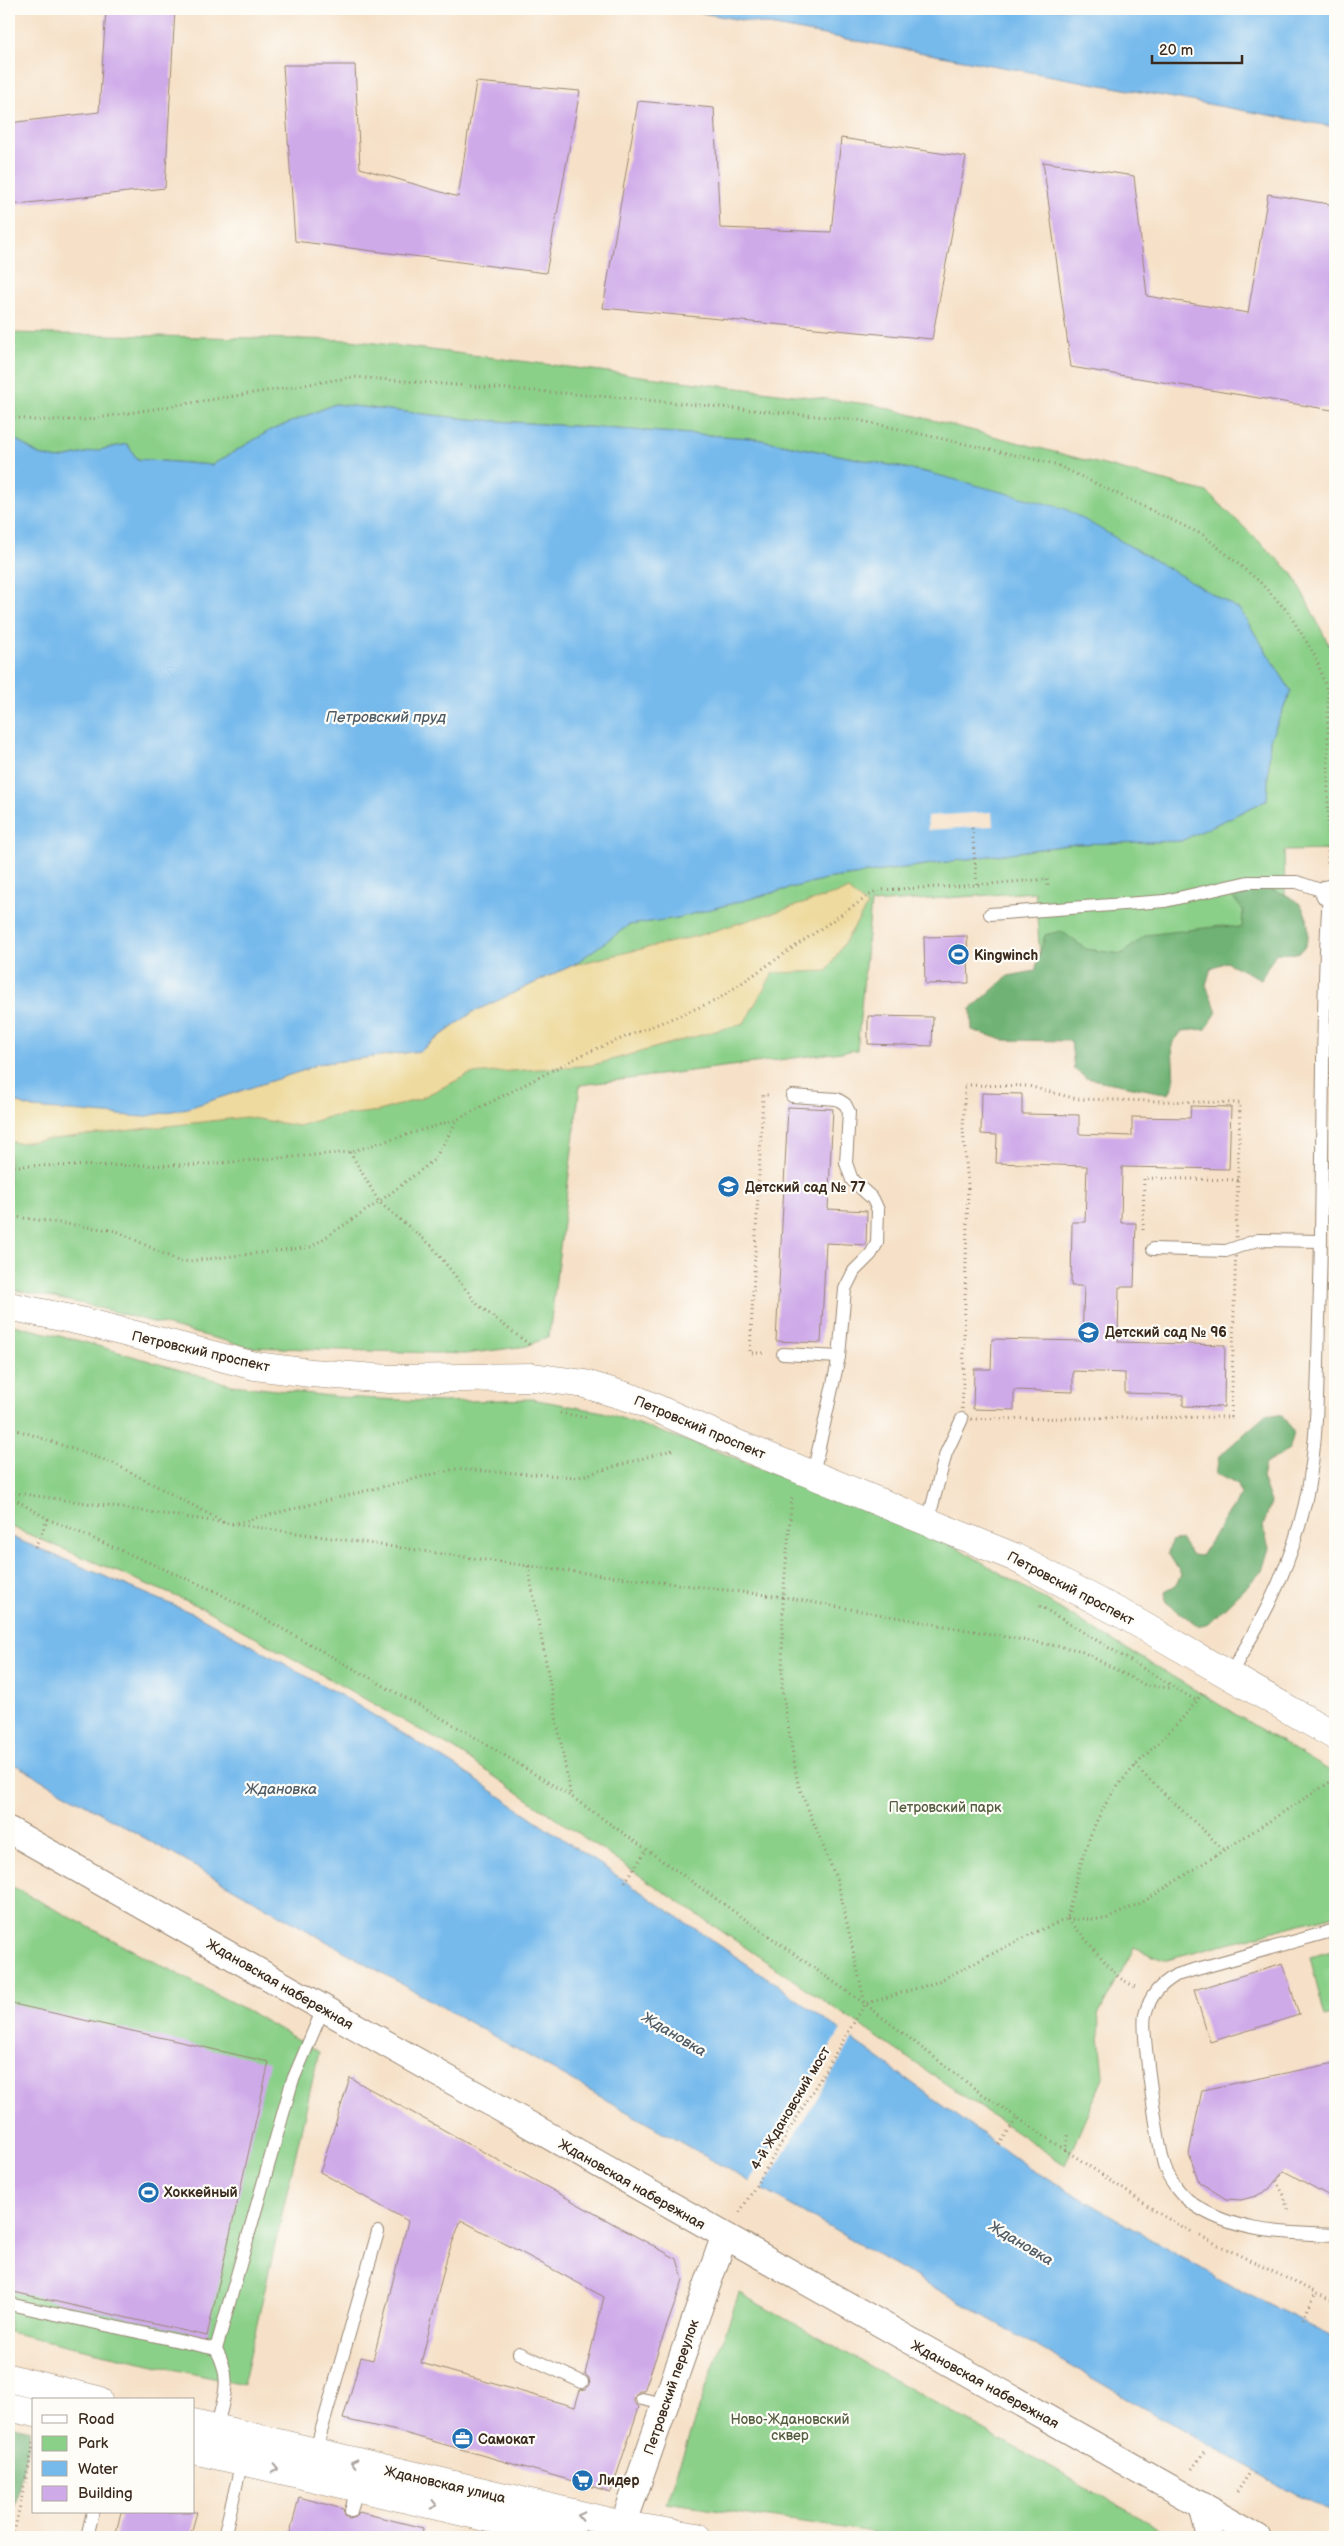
<svg xmlns="http://www.w3.org/2000/svg" width="1344" height="2546" font-family="'Balsamiq Sans',sans-serif">
	<style>
		.green { fill: #8bd089; stroke: #637d54 }
		.forest { fill: #70b275; stroke: #566e4a }
		.sand { fill: #eeda9e; stroke: #94825e }
		.water { fill: #76baec; stroke: #587285 }
		.pier { fill: #f6e1c8 }
		.building { fill: #cfaae9; fill-rule: evenodd }
		.lines { fill: none; stroke-linecap: round; stroke-linejoin: round }
		.lane-casing { stroke: #988673; stroke-width: 14 }
		.street-casing { stroke: #988673; stroke-width: 28 }
		.secondary-casing { stroke: #988673; stroke-width: 29 }
		.path { stroke: #988673; stroke-width: 3; stroke-dasharray: 1 4; stroke-linecap: butt }
		.lane { stroke: #fff; stroke-width: 12 }
		.street { stroke: #fff; stroke-width: 26 }
		.secondary { stroke: #fff; stroke-width: 28 }
		.oneway { stroke: #a79f9a }
		.labels { text-anchor: middle; stroke-width: 4.5; stroke-linejoin: round; paint-order: stroke }
		.poi-label { font-size: 14px; font-weight: bold; fill: #3b2a1e; stroke: #fdfcf7; text-anchor: start }
		.street-label { font-size: 14px; fill: #3b2a1e; stroke: #fdfcf7 }
		.park-label { font-size: 14px; fill: #535c3e; stroke: #fdfcf7 }
		.water-label { font-size: 15px; font-style: italic; fill: #505c66; stroke: #fdfcf7 }
	</style>
	<rect width="100%" height="100%" fill="#fdfcf7"/>
	<filter id="ink" filterUnits="userSpaceOnUse"><feTurbulence type="fractalNoise" baseFrequency=".02" numOctaves="2"/><feDisplacementMap in="SourceGraphic" scale="10" xChannelSelector="R" yChannelSelector="G"/><feConvolveMatrix kernelMatrix="1 2 1 2 8 2 1 2 1" color-interpolation-filters="sRGB"/></filter>
	<filter id="wash" filterUnits="userSpaceOnUse"><feTurbulence type="fractalNoise" baseFrequency=".0096" numOctaves="4" result="noise"/><feDisplacementMap in="SourceGraphic" scale="20" xChannelSelector="R" yChannelSelector="G"/><feGaussianBlur stdDeviation="1.12" result="paint"/><feColorMatrix in="noise" values="0 0 0 0 0 0 0 0 0 0 0 0 0 0 0 0 0 1.4 0 .05"/><feComposite in="paint" operator="in"/></filter>
	<g filter="url(#wash)">
		<rect width="100%" height="100%" fill="#f6e1c8"/>
		<g class="green">
			<path d="M 9,333 L 350,340 L 875,405 L 1207,492 L 1293,574 L 1335,657 L 1335,850 L 1284,851 L 1285,894 L 1298,903 L 1307,918 L 1308,938 L 1304,948 L 1295,953 L 1252,952 L 1041,968 L 1035,892 L 871,903 L 857,1050 L 580,1085 L 549,1336 L 527,1346 L 465,1354 L 249,1347 L 84,1304 L 9,1289 L 9,1100 L 33,1108 L 380,1055 L 420,1051 L 473,1012 L 573,965 L 629,925 L 677,918 L 825,879 L 1075,844 L 1181,841 L 1267,800 L 1270,740 L 1291,691 L 1240,610 L 1171,571 L 930,473 L 751,438 L 468,419 L 335,404 L 269,431 L 212,465 L 137,459 L 127,444 L 58,459 L 39,455 L 9,435 Z"/>
			<path d="M 9,1324 L 84,1342 L 232,1385 L 339,1397 L 441,1402 L 532,1399 L 603,1412 L 722,1453 L 960,1549 L 1335,1774 L 1335,1915 L 1163,1960 L 1134,1948 L 1098,2015 L 1104,2076 L 1065,2165 L 454,1749 L 201,1607 L 9,1526 Z"/>
			<path d="M 9,1885 L 248,2011 L 319,2052 L 243,2385 L 9,2332 Z"/>
			<path d="M 1328,1952 L 1335,1952 L 1335,2014 L 1325,2017 L 1310,1957 Z"/>
			<path d="M 739,2293 L 1148,2522 L 1168,2537 L 905,2537 L 666,2502 Z"/>
		</g>
		<g class="forest">
			<path d="M 1268,888 C 1278,892 1288,895 1297,901 C 1309,911 1315,946 1296,953 C 1291,954 1282,953 1276,953 L 1261,979 L 1226,962 L 1211,968 L 1206,985 L 1217,1012 L 1206,1029 L 1182,1031 L 1172,1044 L 1174,1083 L 1169,1094 L 1086,1078 L 1074,1069 L 1071,1041 L 1003,1040 L 972,1030 L 971,1009 L 1008,976 L 1035,971 L 1045,935 L 1061,931 L 1086,949 L 1122,954 L 1146,935 L 1222,926 L 1242,928 L 1243,910 L 1233,898 L 1237,893 Z"/>
			<path d="M 1267,1414 L 1282,1415 L 1294,1433 L 1289,1450 L 1265,1464 L 1262,1477 L 1271,1502 L 1263,1527 L 1269,1548 L 1262,1571 L 1209,1623 L 1198,1626 L 1166,1602 L 1165,1591 L 1176,1585 L 1181,1574 L 1168,1553 L 1171,1542 L 1181,1539 L 1192,1555 L 1201,1556 L 1241,1494 L 1238,1485 L 1216,1474 L 1219,1456 Z"/>
			<path d="M 9,2425 L 31,2430 L 9,2534 Z"/>
		</g>
		<path class="sand" d="M 848,890 L 867,906 L 827,971 L 773,973 L 744,1023 L 593,1065 L 470,1074 L 419,1099 L 379,1111 L 328,1117 L 298,1126 L 246,1117 L 18,1143 L 9,1141 L 9,1100 L 33,1108 L 302,1071 L 317,1064 L 420,1051 L 473,1012 L 573,965 L 697,936 Z"/>
		<g class="water">
			<path d="M 680,9 L 1335,9 L 1335,127 Z"/>
			<path d="M 335,404 L 468,419 L 751,438 L 930,473 L 1066,509 L 1240,610 L 1291,691 L 1270,740 L 1267,800 L 1181,841 L 1075,844 L 825,879 L 677,918 L 629,925 L 573,965 L 473,1012 L 420,1051 L 317,1064 L 302,1071 L 188,1108 L 143,1117 L 33,1108 L 9,1100 L 9,435 L 39,455 L 58,459 L 127,444 L 137,459 L 212,465 L 269,431 Z"/>
			<path d="M 9,1536 L 199,1616 L 349,1700 L 457,1767 L 772,1981 L 1025,2165 L 1233,2287 L 1335,2337 L 1335,2513 L 1296,2495 L 689,2147 L 9,1761 Z"/>
		</g>
		<g class="pier">
			<path d="M 992,812 L 993,826 L 928,830 L 927,816 Z"/>
			<path d="M 842,2028 L 854,2037 L 761,2191 L 748,2184 Z"/>
		</g>
		<g id="blocks">
			<g class="building">
				<path d="M 106,9 L 175,9 L 165,188 L 9,205 L 9,123 L 99,112 Z"/>
				<path d="M 283,65 L 355,65 L 360,168 L 458,197 L 476,82 L 580,91 L 546,273 L 295,241 Z"/>
				<path d="M 638,101 L 714,108 L 720,228 L 831,232 L 841,138 L 966,157 L 932,339 L 603,308 Z"/>
				<path d="M 1043,162 L 1134,176 L 1147,296 L 1248,313 L 1268,194 L 1335,205 L 1335,390 L 1332,410 L 1071,367 Z"/>
				<path d="M 967,936 L 969,983 L 925,984 L 924,937 Z"/>
				<path d="M 868,1016 L 933,1017 L 932,1046 L 868,1044 Z"/>
				<path d="M 982,1093 L 1022,1094 L 1022,1114 L 1079,1115 L 1079,1134 L 1132,1136 L 1132,1117 L 1190,1118 L 1191,1106 L 1231,1107 L 1229,1169 L 1122,1167 L 1121,1223 L 1136,1223 L 1134,1287 L 1119,1287 L 1118,1342 L 1225,1345 L 1224,1407 L 1183,1406 L 1183,1395 L 1125,1393 L 1125,1373 L 1073,1371 L 1073,1392 L 1014,1390 L 1014,1410 L 973,1409 L 974,1369 L 991,1369 L 992,1339 L 1082,1341 L 1084,1286 L 1071,1286 L 1072,1222 L 1085,1222 L 1087,1166 L 996,1163 L 997,1135 L 981,1134 Z"/>
				<path d="M 788,1107 L 833,1109 L 828,1209 L 867,1211 L 866,1245 L 826,1243 L 821,1343 L 776,1341 Z"/>
				<path d="M 1283,1963 L 1299,2015 L 1210,2042 L 1194,1990 Z"/>
				<path d="M 9,2003 L 269,2062 L 207,2336 L 9,2291 Z"/>
				<path d="M 1335,2063 L 1335,2199 L 1284,2171 L 1269,2189 L 1256,2196 L 1241,2200 L 1226,2199 L 1199,2182 L 1189,2154 L 1202,2090 Z"/>
				<path d="M 350,2078 L 677,2259 L 683,2280 L 644,2391 L 639,2391 L 634,2397 L 634,2402 L 639,2407 L 611,2492 L 397,2431 L 343,2419 L 361,2357 L 373,2360 L 408,2221 L 320,2172 ZM 461,2220 L 604,2297 L 585,2374 L 589,2378 L 590,2385 L 586,2389 L 580,2390 L 575,2407 L 421,2363 L 447,2257 Z"/>
				<path d="M 299,2497 L 343,2509 L 345,2516 L 349,2519 L 356,2517 L 359,2512 L 423,2528 L 422,2537 L 289,2537 Z"/>
				<path d="M 121,2512 L 197,2512 L 190,2537 L 115,2537 Z"/>
			</g>
		</g>
	</g>
	<g filter="url(#ink)">
		<use href="#blocks" fill-opacity="0" stroke="#988673" stroke-width="1"/>
		<g class="lines">
			<defs>
				<g id="lane">
					<path d="M 990,914 L 1165,901 L 1248,882 L 1297,882 L 1329,893 C 1320,1035 1324,1177 1319,1319 C 1317,1387 1319,1458 1300,1523 C 1284,1581 1259,1625 1229,1676"/>
					<path d="M 792,1096 L 837,1099 L 845,1104 L 849,1112 L 846,1163 L 852,1180 L 873,1199 L 878,1210 L 877,1243 L 871,1254 L 854,1271 L 845,1289 L 839,1357 L 813,1474"/>
					<path d="M 1153,1249 L 1226,1251 L 1258,1240 L 1321,1241"/>
					<path d="M 783,1354 L 839,1357"/>
					<path d="M 928,1521 L 946,1453 L 962,1419"/>
					<path d="M 1335,1930 L 1176,1975 C 1160,1985 1150,1995 1145,2015 C 1141,2031 1159,2150 1165,2168 C 1170,2181 1182,2196 1193,2204 C 1234,2233 1287,2233 1335,2235"/>
					<path d="M 9,2304 L 216,2349"/>
					<path d="M 519,2353 L 582,2382"/>
					<path d="M 642,2399 L 665,2404"/>
					<path d="M 216,2429 C 224,2397 233,2379 216,2349 L 292,2082 L 323,2009"/>
					<path d="M 315,2453 L 378,2232"/>
					<path d="M 351,2511 L 357,2488"/>
					<path d="M 87,2537 L 93,2512"/>
					<path d="M 224,2537 L 242,2461"/>
				</g>
				<g id="street">
					<path d="M 1329,893 L 1335,893"/>
					<path d="M 9,1830 L 1257,2537"/>
					<path d="M 1202,2506 L 1210,2537"/>
					<path d="M 619,2537 L 724,2237"/>
				</g>
				<g id="secondary">
					<path d="M 9,1306 L 85,1322 L 255,1366 L 311,1373 L 389,1379 L 533,1377 L 585,1384 L 635,1399 L 742,1446 L 1014,1557 L 1124,1615 L 1335,1736"/>
					<path d="M 9,2378 L 98,2400"/>
					<path d="M 9,2407 L 34,2413"/>
					<path d="M 194,2423 L 623,2525 L 697,2537"/>
					<path d="M 194,2450 L 572,2537"/>
				</g>
			</defs>
			<use href="#lane" class="lane-casing"/>
			<use href="#street" class="street-casing"/>
			<use href="#secondary" class="secondary-casing"/>
			<g class="path">
				<path d="M 9,417 L 34,420 L 85,420 L 353,377 L 625,398 L 858,420 L 1055,464 L 1203,535 L 1259,581 L 1288,612 L 1314,654 L 1328,692 L 1328,866"/>
				<path d="M 972,828 L 977,885"/>
				<path d="M 965,1085 L 1028,1086 L 1077,1099 L 1240,1103 L 1231,1417 L 962,1419 L 968,1184 L 963,1130 Z"/>
				<path d="M 350,1152 L 379,1202 L 431,1245 L 478,1305 L 531,1346"/>
				<path d="M 9,1166 L 196,1165 L 350,1152 L 458,1119 L 586,1053 L 717,1000 L 877,890 L 977,885 L 1047,879 L 1048,887"/>
				<path d="M 9,1216 L 117,1231 L 180,1262 L 311,1247 L 379,1202 L 434,1160 L 458,1119"/>
				<path d="M 1143,1230 L 1144,1178 L 1238,1180"/>
				<path d="M 763,1353 L 750,1353 L 763,1095 L 771,1095"/>
				<path d="M 560,1413 L 588,1418"/>
				<path d="M 9,1427 L 113,1463 L 226,1523"/>
				<path d="M 9,1492 L 528,1566 L 783,1597 L 1079,1650 L 1145,1685 L 1170,1688"/>
				<path d="M 9,1496 L 48,1519 L 215,1591 L 468,1733 L 572,1797 L 865,2004 L 978,2091 L 1163,2216 L 1194,2233"/>
				<path d="M 792,1498 L 783,1597 L 782,1689 L 798,1784 L 838,1883 L 865,2004"/>
				<path d="M 232,1524 L 454,1469 L 579,1477 L 675,1449"/>
				<path d="M 35,1547 L 48,1519"/>
				<path d="M 528,1566 L 571,1797"/>
				<path d="M 1040,1606 L 1197,1701"/>
				<path d="M 1135,1766 L 1224,1850"/>
				<path d="M 625,1882 L 647,1849"/>
				<path d="M 1067,1919 L 1106,1919 L 1143,1902 L 1335,1779"/>
				<path d="M 1068,1919 L 1118,1977 L 1135,1987"/>
				<path d="M 999,2145 L 1017,2118"/>
				<path d="M 1065,2151 L 1069,2132"/>
				<path d="M 1276,2181 L 1284,2195 L 1288,2212"/>
				<path d="M 740,2212 L 865,2004 L 937,1982 L 1033,1933 L 1067,1919 C 1077,1875 1088,1826 1115,1790 C 1141,1754 1177,1731 1202,1693"/>
				<path d="M 1200,2236 L 1335,2302"/>
				<path d="M 1303,2319 L 1316,2293"/>
				<path d="M 1192,2469 L 1206,2449"/>
				<path d="M 1237,2492 L 1249,2474"/>
				<path d="M 13,2537 L 34,2442"/>
			</g>
			<use href="#lane" class="lane"/>
			<use href="#street" class="street"/>
			<use href="#secondary" class="secondary"/>
		</g>
		<defs><path id="oneway-chevron" d="M-2-3.5L2.5 0L-2 3.5" fill="none" stroke-width="1.6" stroke-linecap="round" stroke-linejoin="round" transform="scale(1.25)"/></defs>
		<g class="oneway">
			<use href="#oneway-chevron" transform="translate(354 2463) rotate(-166)"/>
			<use href="#oneway-chevron" transform="translate(275 2469) rotate(13)"/>
			<use href="#oneway-chevron" transform="translate(434 2505) rotate(13)"/>
			<use href="#oneway-chevron" transform="translate(581 2516) rotate(-167)"/>
		</g>
	</g>
	<defs>
		<symbol id="stadium-disc" viewBox="-11 -11 22 22"><circle r="9.5" fill="#1f6fb2" stroke="#fdfcf7"/><path d="M0-5a6.5 5 0 1 0 0 10a6.5 5 0 1 0 0-10ZM-3.5-1.8h7v3.6h-7Z" fill="#fff"/></symbol>
		<symbol id="school-disc" viewBox="-11 -11 22 22"><circle r="9.5" fill="#1f6fb2" stroke="#fdfcf7"/><path d="M0-5L7-2L0 1L-7-2ZM-4 1L0 2.5L4 1V4Q0 6-4 4Z" fill="#fff"/></symbol>
		<symbol id="office-disc" viewBox="-11 -11 22 22"><circle r="9.5" fill="#1f6fb2" stroke="#fdfcf7"/><path d="M-6-3h4V-5.5h4V-3h4V5H-6ZM-1-4.5V-3h2v-1.5ZM-6 0V1H6V0Z" fill="#fff"/></symbol>
		<symbol id="supermarket-disc" viewBox="-11 -11 22 22"><circle r="9.5" fill="#1f6fb2" stroke="#fdfcf7"/><path d="M-6-5.5h2.5l.6 2H6L4.5 2H-2.5L-4.4-4H-6ZM-1.5 3.2a1.3 1.3 0 1 0 .1 0ZM3 3.2a1.3 1.3 0 1 0 .1 0Z" fill="#fff"/></symbol>
	</defs>
	<g fill-rule="evenodd">
		<use href="#stadium-disc" x="946" y="942" width="25" height="25"/>
		<use href="#school-disc" x="716" y="1174" width="25" height="25"/>
		<use href="#school-disc" x="1076" y="1320" width="25" height="25"/>
		<use href="#stadium-disc" x="136" y="2180" width="25" height="25"/>
		<use href="#office-disc" x="450" y="2426" width="25" height="25"/>
		<use href="#supermarket-disc" x="570" y="2468" width="25" height="25"/>
	</g>
	<g class="labels">
		<g class="poi-label">
			<text x="974" y="960">Kingwinch</text>
			<text x="745" y="1192">Детский сад № 77</text>
			<text x="1105" y="1337">Детский сад № 96</text>
			<text x="164" y="2197">Хоккейный</text>
			<text x="478" y="2444">Самокат</text>
			<text x="598" y="2485">Лидер</text>
		</g>
		<g class="street-label">
			<text transform="translate(201 1351) rotate(13)" y="5">Петровский проспект</text>
			<text transform="translate(700 1427) rotate(23)" y="5">Петровский проспект</text>
			<text transform="translate(1071 1588) rotate(28)" y="5">Петровский проспект</text>
			<text transform="translate(280 1984) rotate(30)" y="5">Ждановская набережная</text>
			<text transform="translate(790 2108) rotate(-59)" y="5">4-й Ждановский мост</text>
			<text transform="translate(632 2184) rotate(30)" y="5">Ждановская набережная</text>
			<text transform="translate(985 2384) rotate(29)" y="5">Ждановская набережная</text>
			<text transform="translate(671 2387) rotate(-71)" y="5">Петровский переулок</text>
			<text transform="translate(445 2484) rotate(13)" y="5">Ждановская улица</text>
		</g>
		<g class="park-label">
			<text x="945" y="1812">Петровский парк</text>
			<text x="790" y="2424">Ново-Ждановский<tspan x="790" dy="16">сквер</tspan></text>
		</g>
		<g class="water-label">
			<text x="386" y="722">Петровский пруд</text>
			<text x="281" y="1794">Ждановка</text>
			<text transform="translate(674 2034) rotate(31)" y="5">Ждановка</text>
			<text transform="translate(1021 2243) rotate(31)" y="5">Ждановка</text>
		</g>
	</g>
	<rect width="1344" height="2546" fill="none" stroke="#fdfcf7" stroke-width="30"/>
	<rect x="32" y="2398" width="162" height="115" fill="#fdfcf7" stroke="#afa8a0"/>
	<rect x="42" y="2415" width="25" height="8" fill="#ffffff" stroke="#afa8a0"/>
	<text x="78" y="2424" font-size="15" fill="#3b2a1e">Road</text>
	<rect x="42" y="2436" width="25" height="15" fill="#8bd089" stroke="#afa8a0"/>
	<text x="78" y="2448" font-size="15" fill="#3b2a1e">Park</text>
	<rect x="42" y="2461" width="25" height="15" fill="#76baec" stroke="#afa8a0"/>
	<text x="78" y="2474" font-size="15" fill="#3b2a1e">Water</text>
	<rect x="42" y="2486" width="25" height="15" fill="#cfaae9" stroke="#afa8a0"/>
	<text x="78" y="2498" font-size="15" fill="#3b2a1e">Building</text>
	<path d="M1152 55v8h90v-8" fill="none" stroke="#3b2a1e" stroke-width="2.5"/>
	<text x="1159" y="55" font-size="15" fill="#3b2a1e" stroke="#fdfcf7" stroke-width="4" paint-order="stroke">20 m</text>
</svg>
